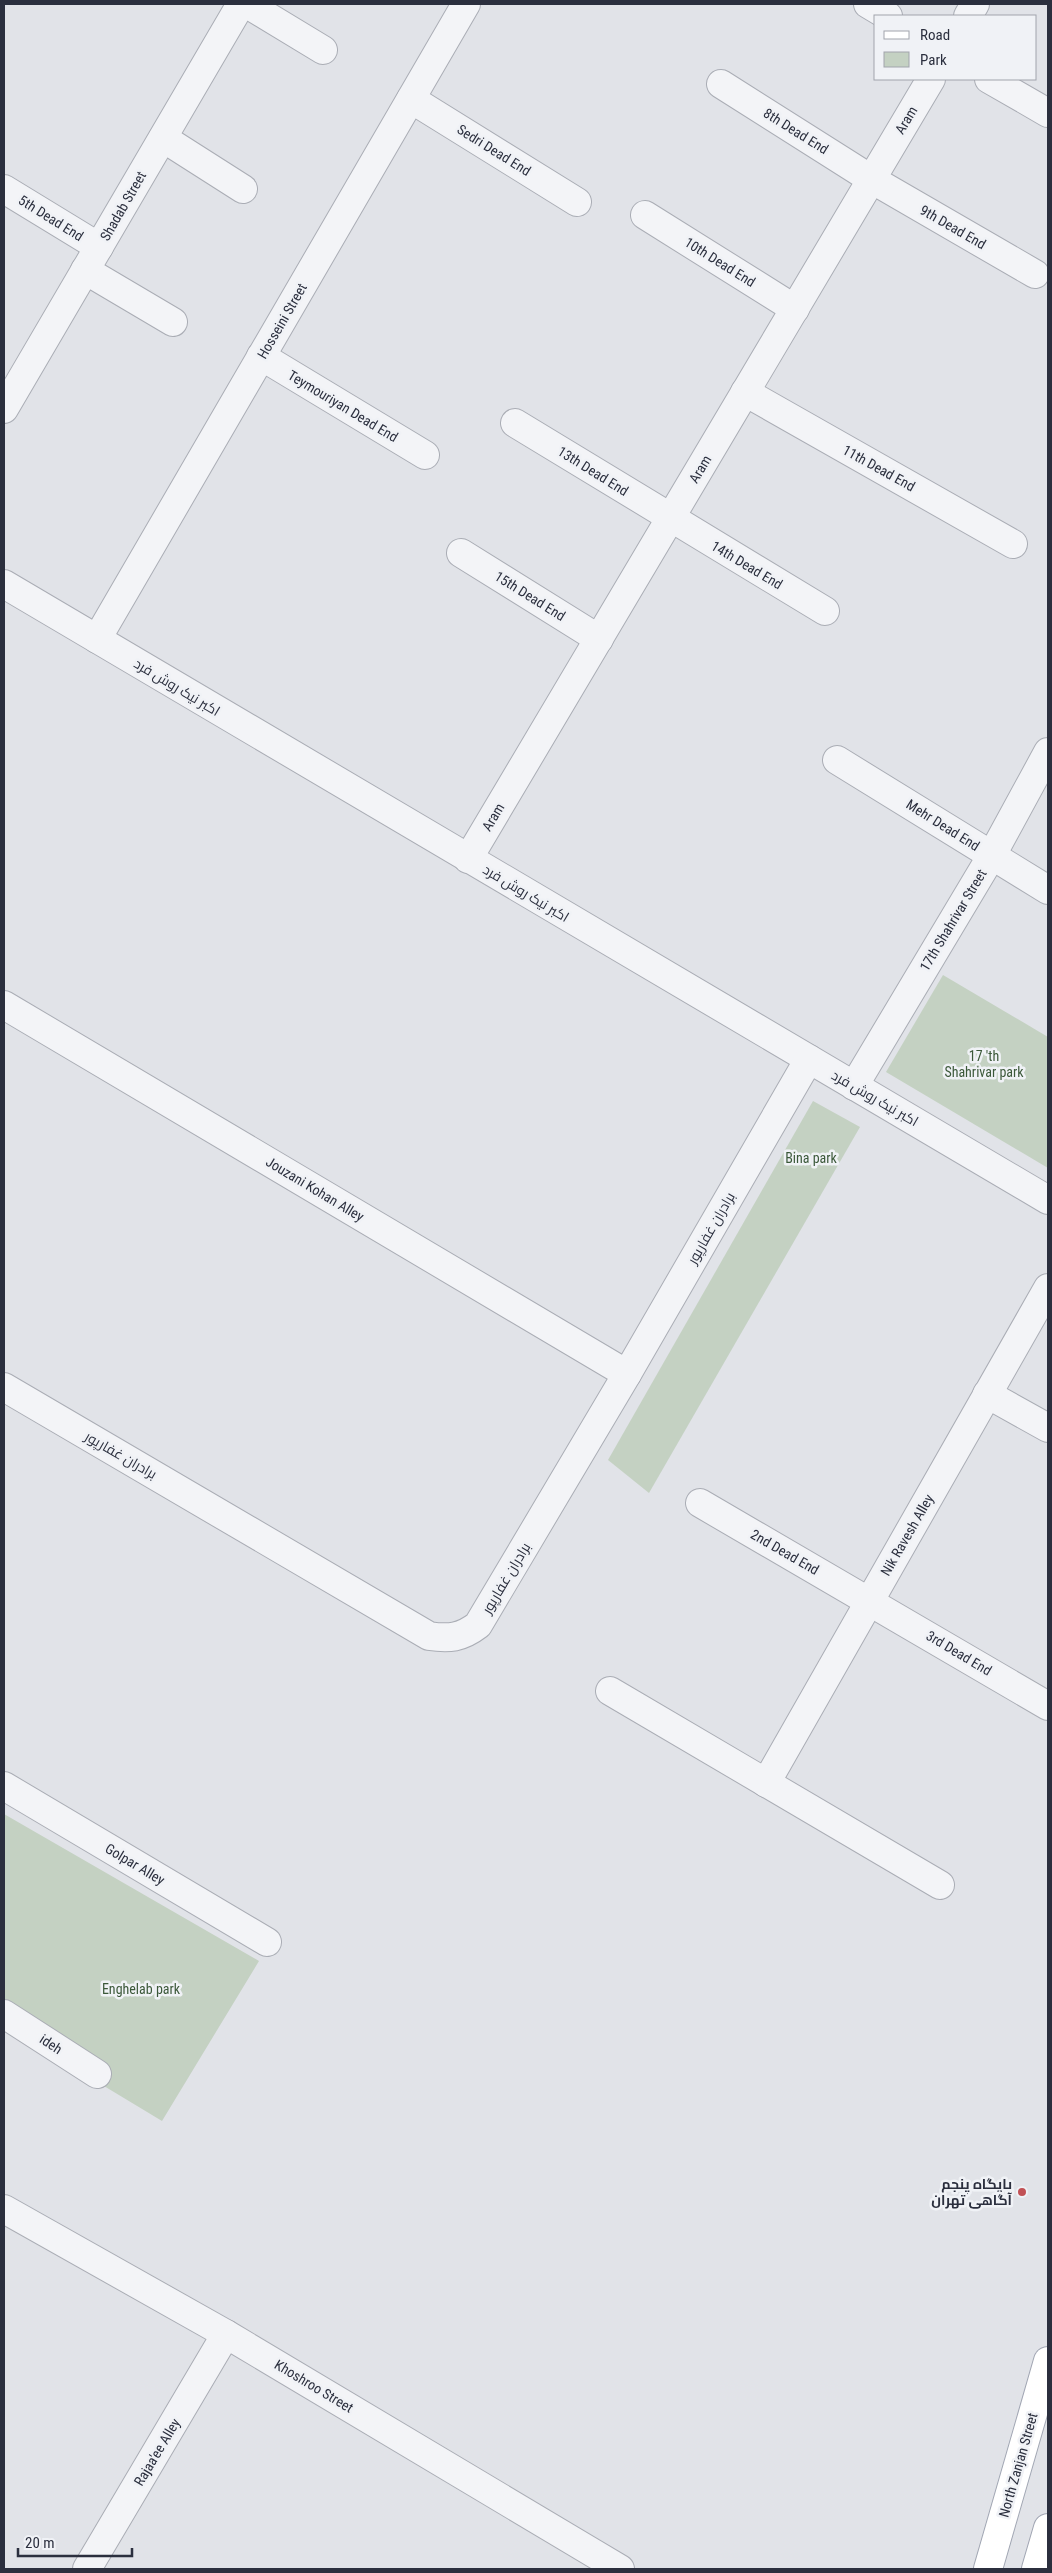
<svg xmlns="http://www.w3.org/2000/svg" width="1052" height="2573" font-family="'Roboto Condensed',Cairo,sans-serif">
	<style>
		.green { fill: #c4d1c2 }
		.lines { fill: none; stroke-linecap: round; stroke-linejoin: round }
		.minor-casing { stroke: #aaadb5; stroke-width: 30 }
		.major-casing { stroke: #a1a6b3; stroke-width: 30 }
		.minor { stroke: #f3f4f7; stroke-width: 28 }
		.major { stroke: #fff; stroke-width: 28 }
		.poi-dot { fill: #c15155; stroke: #f0f2f6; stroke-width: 2 }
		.labels { text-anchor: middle; stroke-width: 5; stroke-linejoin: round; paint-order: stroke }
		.street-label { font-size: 14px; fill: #2b2f3e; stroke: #f0f2f6 }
		.park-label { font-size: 14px; fill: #3b5839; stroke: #f0f2f6 }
		.poi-label { font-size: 14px; font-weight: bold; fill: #2b2f3e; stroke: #f0f2f6; text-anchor: end }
	</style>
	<rect width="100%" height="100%" fill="#e1e3e8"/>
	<g class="green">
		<path d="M 943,975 L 1048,1037 L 1048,1168 L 886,1072 Z"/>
		<path d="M 813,1101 L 860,1127 L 649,1493 L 608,1460 Z"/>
		<path d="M 4,1814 L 259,1961 L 162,2121 L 99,2083 L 108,2066 L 4,2001 Z"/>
	</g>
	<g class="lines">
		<defs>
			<g id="minor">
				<path d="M 247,4 L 323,50"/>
				<path d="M 868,4 L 888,16"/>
				<path d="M 968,16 L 975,4"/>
				<path d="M 989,79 L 1048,113"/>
				<path d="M 721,84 L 871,179 L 1035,274"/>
				<path d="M 411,99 L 577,202"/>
				<path d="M 163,138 L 243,189"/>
				<path d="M 4,189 L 99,247"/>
				<path d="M 645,215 L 795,309"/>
				<path d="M 85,270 L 173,322"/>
				<path d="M 261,356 L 425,455"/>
				<path d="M 745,392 L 1013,544"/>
				<path d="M 4,409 L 241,4"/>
				<path d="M 515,423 L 825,611"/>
				<path d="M 461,553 L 599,639"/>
				<path d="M 4,584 L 1048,1200"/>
				<path d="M 97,639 L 466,4"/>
				<path d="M 837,760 L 1048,890"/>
				<path d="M 468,859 L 931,79"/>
				<path d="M 4,1005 L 627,1374"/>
				<path d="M 854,1086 L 992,855 L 1048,752"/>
				<path d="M 4,1387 L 429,1636 C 449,1639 461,1638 478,1625 L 627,1374 L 809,1059"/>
				<path d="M 987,1394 L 1048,1428"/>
				<path d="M 700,1503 L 1048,1706"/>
				<path d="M 610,1691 L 940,1885"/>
				<path d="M 766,1783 L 1048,1288"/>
				<path d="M 4,1786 L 267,1942"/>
				<path d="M 4,2014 L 97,2074"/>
				<path d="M 4,2209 L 226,2334 L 620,2569"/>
				<path d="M 87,2569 L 226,2334"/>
			</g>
			<g id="major">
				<path d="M 988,2569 L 1048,2361"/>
				<path d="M 1036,2569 L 1048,2528"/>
			</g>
		</defs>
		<use href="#minor" class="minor-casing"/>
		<use href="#major" class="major-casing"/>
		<use href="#minor" class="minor"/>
		<use href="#major" class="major"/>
	</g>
	<circle class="poi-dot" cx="1022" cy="2192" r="5"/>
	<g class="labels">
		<g class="street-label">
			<text transform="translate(906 120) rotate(-59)" y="5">Aram</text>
			<text transform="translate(796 131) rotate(32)" y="5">8th Dead End</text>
			<text transform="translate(494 150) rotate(32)" y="5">Sedri Dead End</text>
			<text transform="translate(123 206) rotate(-60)" y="5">Shadab Street</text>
			<text transform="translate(51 218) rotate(32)" y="5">5th Dead End</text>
			<text transform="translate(953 227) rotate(30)" y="5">9th Dead End</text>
			<text transform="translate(720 262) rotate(32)" y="5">10th Dead End</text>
			<text transform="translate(282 321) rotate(-60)" y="5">Hosseini Street</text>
			<text transform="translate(343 406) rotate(31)" y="5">Teymouriyan Dead End</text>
			<text transform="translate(879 468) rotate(29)" y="5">11th Dead End</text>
			<text transform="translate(700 469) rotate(-59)" y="5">Aram</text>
			<text transform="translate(593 471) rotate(32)" y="5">13th Dead End</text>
			<text transform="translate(747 565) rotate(31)" y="5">14th Dead End</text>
			<text transform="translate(530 596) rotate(32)" y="5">15th Dead End</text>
			<text transform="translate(177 687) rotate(31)" y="5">اکبر نیک روش فرد</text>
			<text transform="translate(493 817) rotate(-59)" y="5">Aram</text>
			<text transform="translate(943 825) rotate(32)" y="5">Mehr Dead End</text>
			<text transform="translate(526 893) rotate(31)" y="5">اکبر نیک روش فرد</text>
			<text transform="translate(953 920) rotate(-59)" y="5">17th Shahrivar Street</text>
			<text transform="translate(875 1098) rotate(30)" y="5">اکبر نیک روش فرد</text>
			<text transform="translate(315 1189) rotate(31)" y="5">Jouzani Kohan Alley</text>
			<text transform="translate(711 1228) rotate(-60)" y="5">برادران غفارپور</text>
			<text transform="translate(121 1455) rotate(30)" y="5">برادران غفارپور</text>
			<text transform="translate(907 1535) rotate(-60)" y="5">Nik Ravesh Alley</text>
			<text transform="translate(785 1552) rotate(30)" y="5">2nd Dead End</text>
			<text transform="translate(506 1578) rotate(-59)" y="5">برادران غفارپور</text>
			<text transform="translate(959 1653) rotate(31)" y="5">3rd Dead End</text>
			<text transform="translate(135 1864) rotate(31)" y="5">Golpar Alley</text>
			<text transform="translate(51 2044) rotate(33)" y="5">ideh</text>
			<text transform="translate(314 2386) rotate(31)" y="5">Khoshroo Street</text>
			<text transform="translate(157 2452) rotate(-59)" y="5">Rajaa'ee Alley</text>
			<text transform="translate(1018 2465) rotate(-74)" y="5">North Zanjan Street</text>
		</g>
		<g class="park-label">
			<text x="984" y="1061">17 'th<tspan x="984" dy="16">Shahrivar park</tspan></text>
			<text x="811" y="1163">Bina park</text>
			<text x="141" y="1994">Enghelab park</text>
		</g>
		<g class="poi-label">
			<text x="1012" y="2189">پایگاه پنجم<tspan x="1012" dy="16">آگاهی تهران</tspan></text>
		</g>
	</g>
	<rect width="1052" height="2573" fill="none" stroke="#2b2f3e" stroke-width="10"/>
	<rect x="874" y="15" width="162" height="65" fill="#f0f2f6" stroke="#a1a4ac"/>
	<rect x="884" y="31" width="25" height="8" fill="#ffffff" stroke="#a1a4ac"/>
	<text x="920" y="40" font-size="15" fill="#2b2f3e">Road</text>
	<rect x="884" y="52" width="25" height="15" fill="#c4d1c2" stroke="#a1a4ac"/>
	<text x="920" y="65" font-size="15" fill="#2b2f3e">Park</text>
	<path d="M18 2548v8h114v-8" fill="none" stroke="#2b2f3e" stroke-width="2.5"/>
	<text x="25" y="2548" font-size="15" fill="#2b2f3e" stroke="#f0f2f6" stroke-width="4" paint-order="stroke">20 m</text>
</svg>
